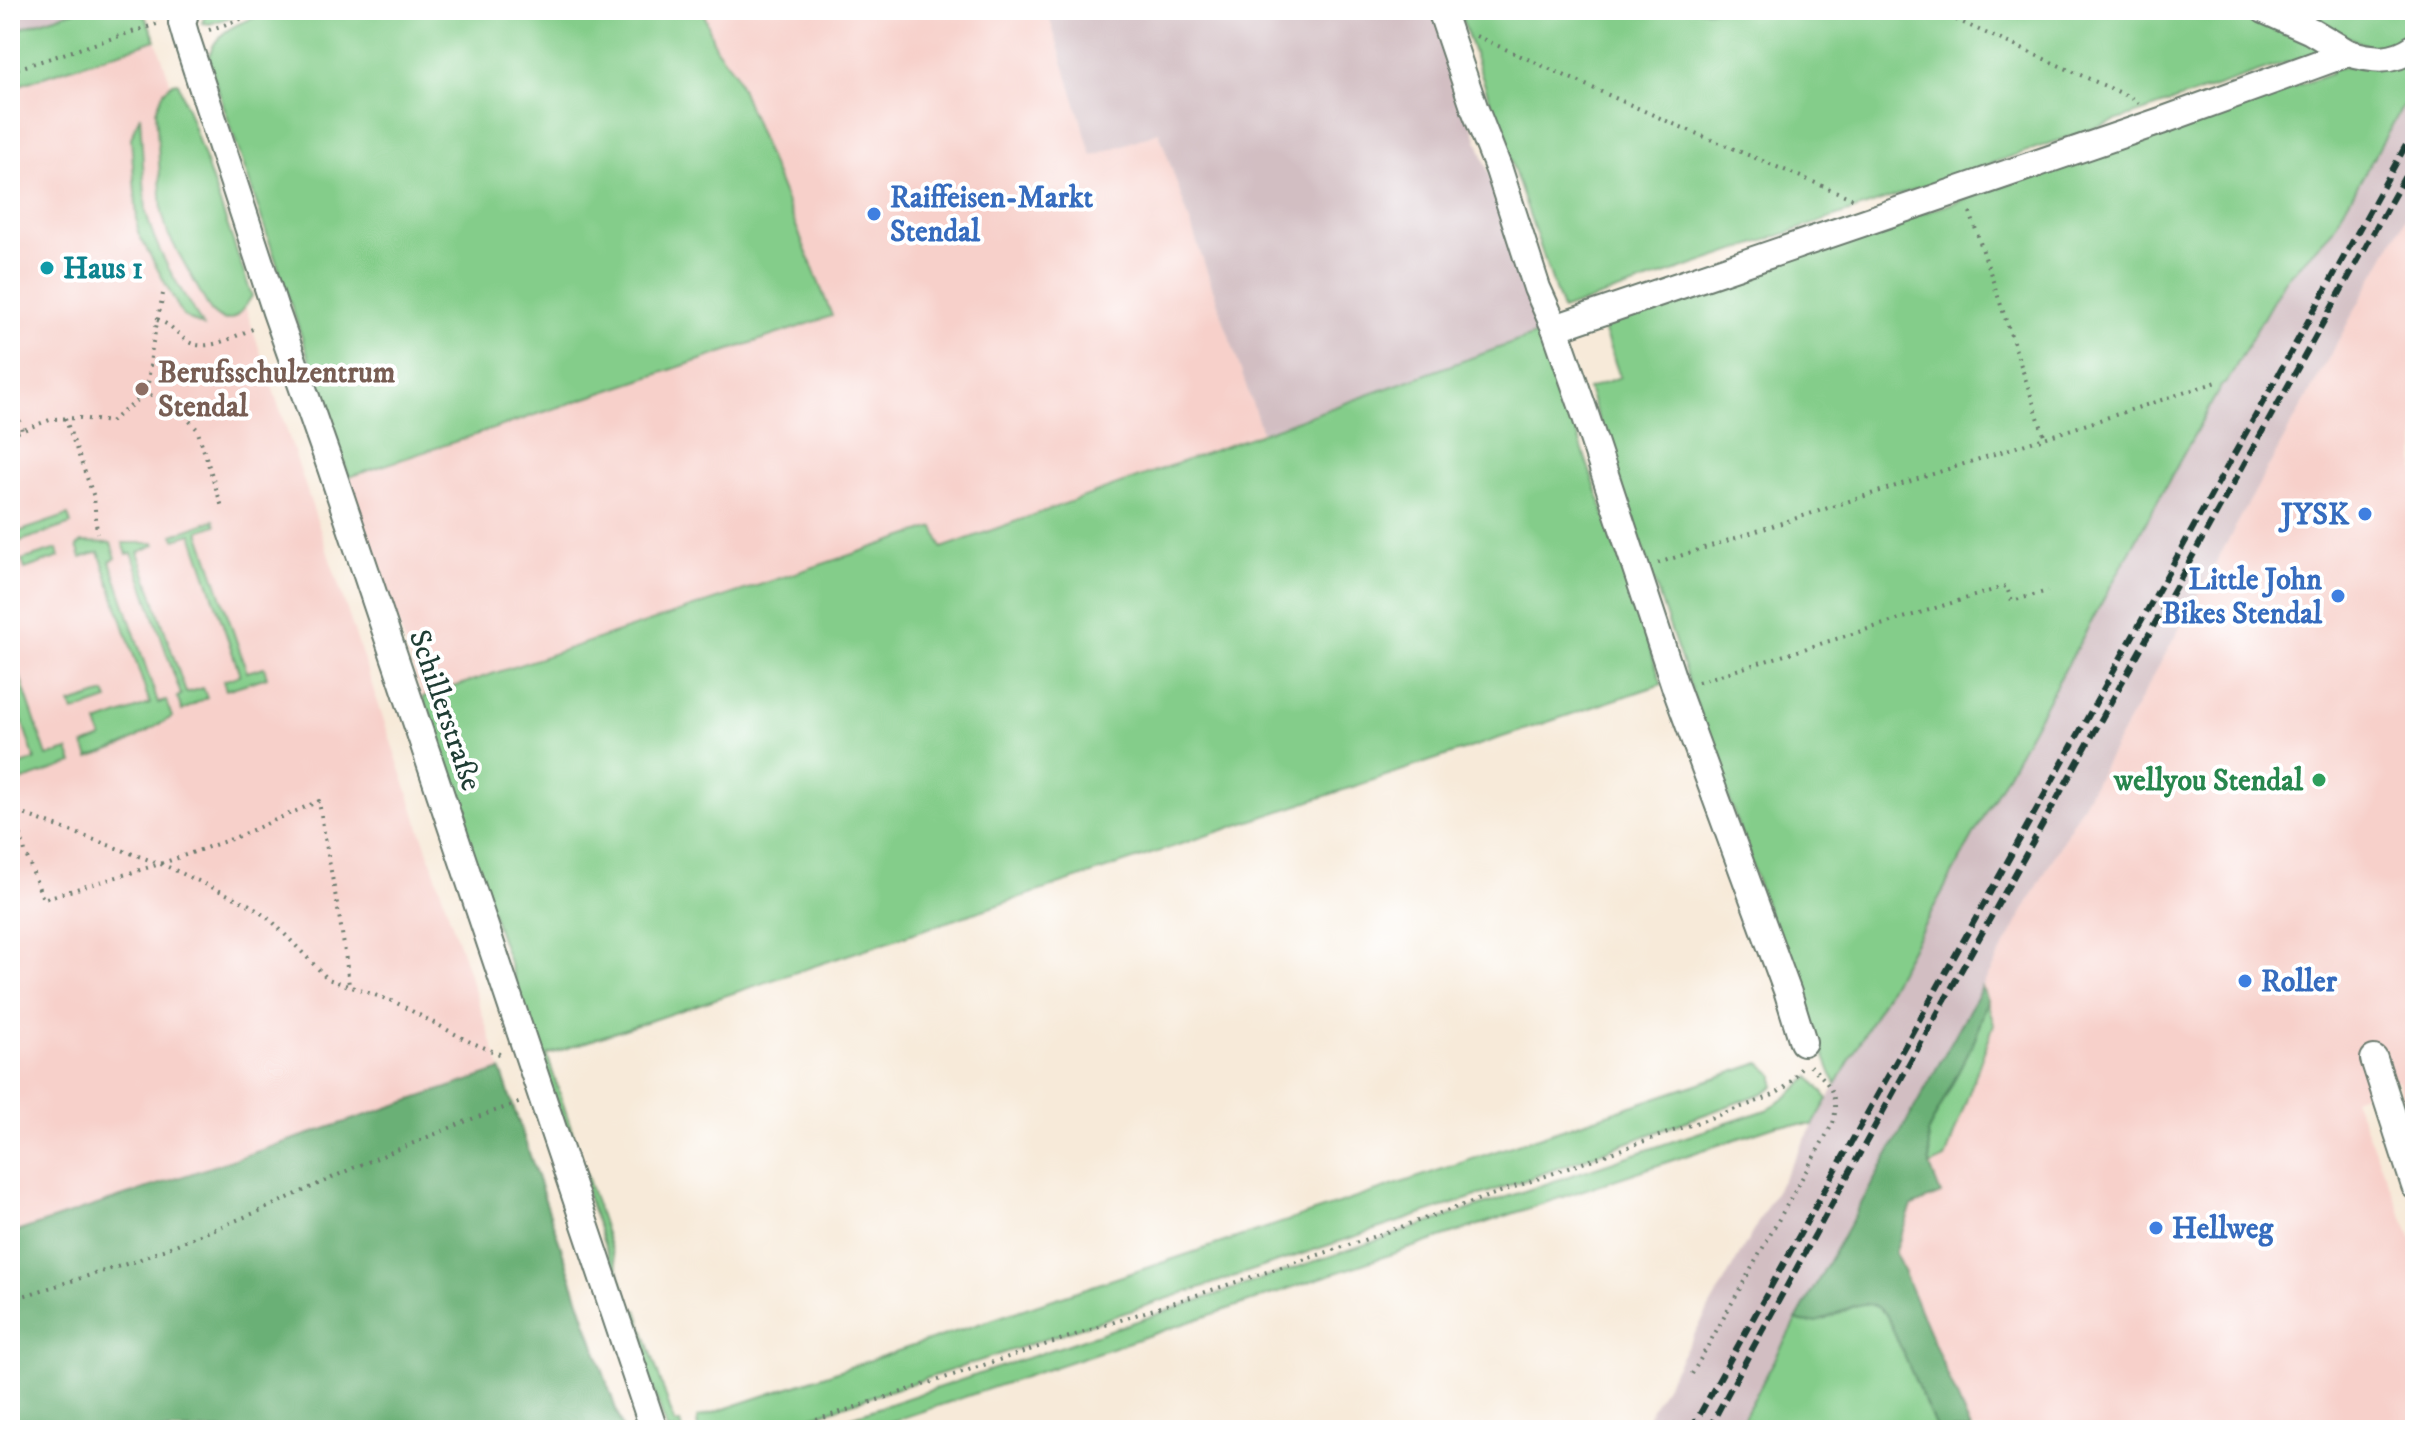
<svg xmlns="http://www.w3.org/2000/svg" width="2425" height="1440" font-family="'IM FELL DW Pica',serif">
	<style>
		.built { fill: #f7d0ca }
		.industrial { fill: #d2bec2 }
		.green { fill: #84cd8a; stroke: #52855f; stroke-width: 2 }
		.forest { fill: #6bb076; stroke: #457655; stroke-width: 2 }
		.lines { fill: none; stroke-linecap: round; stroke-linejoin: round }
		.minor-casing { stroke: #6b7a6e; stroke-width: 30 }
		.path { stroke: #6b7a6e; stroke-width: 4; stroke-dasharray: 2 6; stroke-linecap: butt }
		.minor { stroke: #fff; stroke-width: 26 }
		.rail { stroke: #1f3d34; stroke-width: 6; stroke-dasharray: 12 6; stroke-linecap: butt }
		.shop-dot { fill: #3f7fe0; stroke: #fff; stroke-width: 3 }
		.culture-dot { fill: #0f9aa8; stroke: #fff; stroke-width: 3 }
		.education-dot { fill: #8d6e63; stroke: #fff; stroke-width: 3 }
		.leisure-dot { fill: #2e9e5b; stroke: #fff; stroke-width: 3 }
		.labels { text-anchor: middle; stroke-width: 8; stroke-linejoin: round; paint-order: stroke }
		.shop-label { font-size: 30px; font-weight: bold; fill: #366cbe; stroke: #fff; text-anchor: start }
		.culture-label { font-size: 30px; font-weight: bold; fill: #0d838f; stroke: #fff; text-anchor: start }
		.education-label { font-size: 30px; font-weight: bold; fill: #785e54; stroke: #fff; text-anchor: start }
		.street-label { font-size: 30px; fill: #1f3d34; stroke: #fff }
		.leisure-label { font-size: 30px; font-weight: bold; fill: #27864d; stroke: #fff; text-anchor: end }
	</style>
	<rect width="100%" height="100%" fill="#fff"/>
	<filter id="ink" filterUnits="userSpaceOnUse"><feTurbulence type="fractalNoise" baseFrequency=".0125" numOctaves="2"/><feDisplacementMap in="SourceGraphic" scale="16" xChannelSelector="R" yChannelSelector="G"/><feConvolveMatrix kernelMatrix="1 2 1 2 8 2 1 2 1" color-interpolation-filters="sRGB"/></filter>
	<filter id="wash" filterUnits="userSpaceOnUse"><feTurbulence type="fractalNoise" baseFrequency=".006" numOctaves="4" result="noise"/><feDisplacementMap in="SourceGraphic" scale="32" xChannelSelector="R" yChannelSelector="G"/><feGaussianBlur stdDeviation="1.8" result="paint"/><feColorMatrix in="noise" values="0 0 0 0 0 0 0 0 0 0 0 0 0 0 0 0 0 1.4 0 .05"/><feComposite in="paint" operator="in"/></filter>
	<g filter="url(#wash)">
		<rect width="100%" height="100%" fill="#f7ead9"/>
		<g class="built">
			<path d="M 703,10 L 1047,10 L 1092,155 L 1159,132 L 1262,432 L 942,548 L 933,527 L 423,697 L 349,477 L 832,316 L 735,73 L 715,47 Z"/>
			<path d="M 156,40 L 501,1070 L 10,1234 L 10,88 Z"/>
			<path d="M 2415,201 L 2415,1134 L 2397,1080 L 2353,1098 L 2415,1246 L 2415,1430 L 1971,1430 L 1894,1252 L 1912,1206 L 1941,1194 L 1930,1166 L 1945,1159 L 1994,1024 L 1982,987 Z"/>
		</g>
		<g class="industrial">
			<path d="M 10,10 L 77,10 L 10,32 Z"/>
			<path d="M 1047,10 L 1433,10 L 1543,332 L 1262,432 L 1159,132 L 1092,156 Z"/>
			<path d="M 2415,84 L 2415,201 L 1982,987 L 1847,1226 L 1736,1430 L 1640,1430 L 1836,1085 L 2221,385 L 2227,382 L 2284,281 L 2331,232 Z"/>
		</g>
		<g class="green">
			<path d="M 77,10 L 142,10 L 156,40 L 10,88 L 10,32 Z"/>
			<path d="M 210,10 L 252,10 L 210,24 L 202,23 L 205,15 Z"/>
			<path d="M 277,10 L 703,10 L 715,47 L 735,73 L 832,316 L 349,477 L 208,60 C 215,26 248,20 277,10 Z"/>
			<path d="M 1459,10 L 2240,10 L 2316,43 L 2317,55 L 2285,63 L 1562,310 Z"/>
			<path d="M 2286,10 L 2415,10 L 2415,41 L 2377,50 Z"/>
			<path d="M 2415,55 L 2415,112 L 2403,106 L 2331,232 L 2284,281 L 2227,382 L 2221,386 L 1836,1085 L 1767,910 L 1588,389 L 1620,377 L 1601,323 L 2331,74 L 2331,69 Z"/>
			<path d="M 178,82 L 252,296 C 241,313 229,332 210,310 L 168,234 L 162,212 L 156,111 L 164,91 L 173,83 Z"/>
			<path d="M 140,115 L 146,212 C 156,253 181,290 203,326 L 183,316 L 138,233 L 131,138 Z"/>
			<path d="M 1543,332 L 1662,684 L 547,1055 L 632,1312 L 637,1310 L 675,1424 L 680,1423 L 682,1430 L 667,1430 L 425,714 L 423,697 L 934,527 L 942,548 Z"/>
			<path d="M 68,515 L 71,524 L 18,542 L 14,540 L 15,533 Z"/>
			<path d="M 214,520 L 216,525 L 199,531 L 247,672 L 264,667 L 267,677 L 226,690 L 223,681 L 240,675 L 192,534 L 175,539 L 173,535 Z"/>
			<path d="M 82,542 L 111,543 L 116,558 L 110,561 L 158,703 L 166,701 L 172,717 L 122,746 L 89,758 L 84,745 L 102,738 L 97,723 L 150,704 L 99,552 L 81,558 L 77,546 Z"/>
			<path d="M 123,543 L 154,543 L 155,545 L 138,552 L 186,693 L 203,688 L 207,697 L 182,711 L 177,697 L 181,695 L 132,553 L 127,554 Z"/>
			<path d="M 57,549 L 59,557 L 25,569 L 22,560 Z"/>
			<path d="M 10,647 L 47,756 L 68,750 L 73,763 L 21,781 L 16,767 L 35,760 L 10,685 Z"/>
			<path d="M 105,693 L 108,700 L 73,712 L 70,704 Z"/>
			<path d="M 1987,1001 L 1994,1024 L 1945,1159 L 1930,1166 L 1928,1131 L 1975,1039 Z"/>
			<path d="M 1760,1063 L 1774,1075 L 1774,1086 L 1763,1093 L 1525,1180 L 798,1421 L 764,1430 L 698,1430 L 697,1418 Z"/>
			<path d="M 1810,1077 L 1828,1099 L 1813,1125 L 1778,1125 L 866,1430 L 812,1430 L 1766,1110 L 1784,1099 Z"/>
			<path d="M 1861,1303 L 1878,1305 L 1886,1314 L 1937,1430 L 1737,1430 L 1796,1320 C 1816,1329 1842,1311 1861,1303 Z"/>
		</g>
		<g class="forest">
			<path d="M 1982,987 L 1987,1001 L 1975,1039 L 1928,1131 L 1930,1166 L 1941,1194 L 1912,1206 L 1895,1252 L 1971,1430 L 1937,1430 L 1886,1314 C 1856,1283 1828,1335 1796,1320 Z"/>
			<path d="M 501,1070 L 623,1430 L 10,1430 L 10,1234 Z"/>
		</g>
	</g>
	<g filter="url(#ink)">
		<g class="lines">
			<defs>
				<g id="minor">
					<path d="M 186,10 L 182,23 L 186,37 L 276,312 L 331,468 L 654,1430"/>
					<path d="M 1441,10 L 1474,107 L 1499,170 L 1537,288 L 1555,328 L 1585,414 L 1676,689 L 1788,993 L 1803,1042"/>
					<path d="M 2264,10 L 2311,31 L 2348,53"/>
					<path d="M 1555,328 L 2161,121 L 2348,53 C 2373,60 2392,63 2415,47"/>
					<path d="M 2374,1059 L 2415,1186"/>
				</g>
			</defs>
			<use href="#minor" class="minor-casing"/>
			<g class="path">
				<path d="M 1934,10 L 2130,97 L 2139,103"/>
				<path d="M 209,30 L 267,10"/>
				<path d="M 1476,36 L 1669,122 L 1854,199"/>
				<path d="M 10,71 L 160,23"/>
				<path d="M 1970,212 L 2045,438"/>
				<path d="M 163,294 L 152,347 L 147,393 L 181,412 L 197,429 L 222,507"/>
				<path d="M 157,320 C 170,324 174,330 183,338 C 204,357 236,334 256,328"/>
				<path d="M 10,381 L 22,431"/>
				<path d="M 65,418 L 94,497 L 97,533"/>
				<path d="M 10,435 L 52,419 L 80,418 L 110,422 L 147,393"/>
				<path d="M 1658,563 L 2217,382"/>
				<path d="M 1698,682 L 2006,586 L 2012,601 L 2048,591"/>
				<path d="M 10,799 L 15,811 L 166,866 L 248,904 L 272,921 L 328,979 L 395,1002 L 466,1040 L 504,1056"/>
				<path d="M 15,811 L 25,852 L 43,899 L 160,864 L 234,838 L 319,801 C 328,863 343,924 349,986"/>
				<path d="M 10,1300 L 136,1261 L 264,1209 L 353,1168 L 469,1120 L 521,1102"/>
				<path d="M 1692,1374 L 1833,1123 C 1840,1098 1829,1081 1809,1065"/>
				<path d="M 786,1430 L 1361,1241 L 1747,1105 C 1776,1095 1786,1092 1803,1064"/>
			</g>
			<use href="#minor" class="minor"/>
			<g class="rail">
				<path d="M 1691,1430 L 2415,129"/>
				<path d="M 1708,1430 C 1940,1004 2179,582 2415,158"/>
			</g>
		</g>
	</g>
	<g class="shop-dot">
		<circle cx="874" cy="214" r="8"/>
		<circle cx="2365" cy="514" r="8"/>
		<circle cx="2338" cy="596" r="8"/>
		<circle cx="2245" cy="981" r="8"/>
		<circle cx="2156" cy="1228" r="8"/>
	</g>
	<circle class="culture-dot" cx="47" cy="268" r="8"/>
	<circle class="education-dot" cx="142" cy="389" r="8"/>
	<circle class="leisure-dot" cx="2319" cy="780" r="8"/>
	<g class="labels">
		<g class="shop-label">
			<text x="890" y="207">Raiffeisen-Markt<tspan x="890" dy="34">Stendal</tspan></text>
			<text x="2349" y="524" text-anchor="end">JYSK</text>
			<text x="2322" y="589" text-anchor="end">Little John<tspan x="2322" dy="34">Bikes Stendal</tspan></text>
			<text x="2261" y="991">Roller</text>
			<text x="2172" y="1238">Hellweg</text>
		</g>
		<g class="culture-label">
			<text x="63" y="278">Haus 1</text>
		</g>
		<g class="education-label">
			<text x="158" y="382">Berufsschulzentrum<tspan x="158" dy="34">Stendal</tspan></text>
		</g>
		<g class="street-label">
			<text transform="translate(446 710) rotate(71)" y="10">Schillerstraße</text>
		</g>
		<g class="leisure-label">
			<text x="2303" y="790">wellyou Stendal</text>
		</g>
	</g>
	<rect width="2425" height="1440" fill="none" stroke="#fff" stroke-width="40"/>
</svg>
